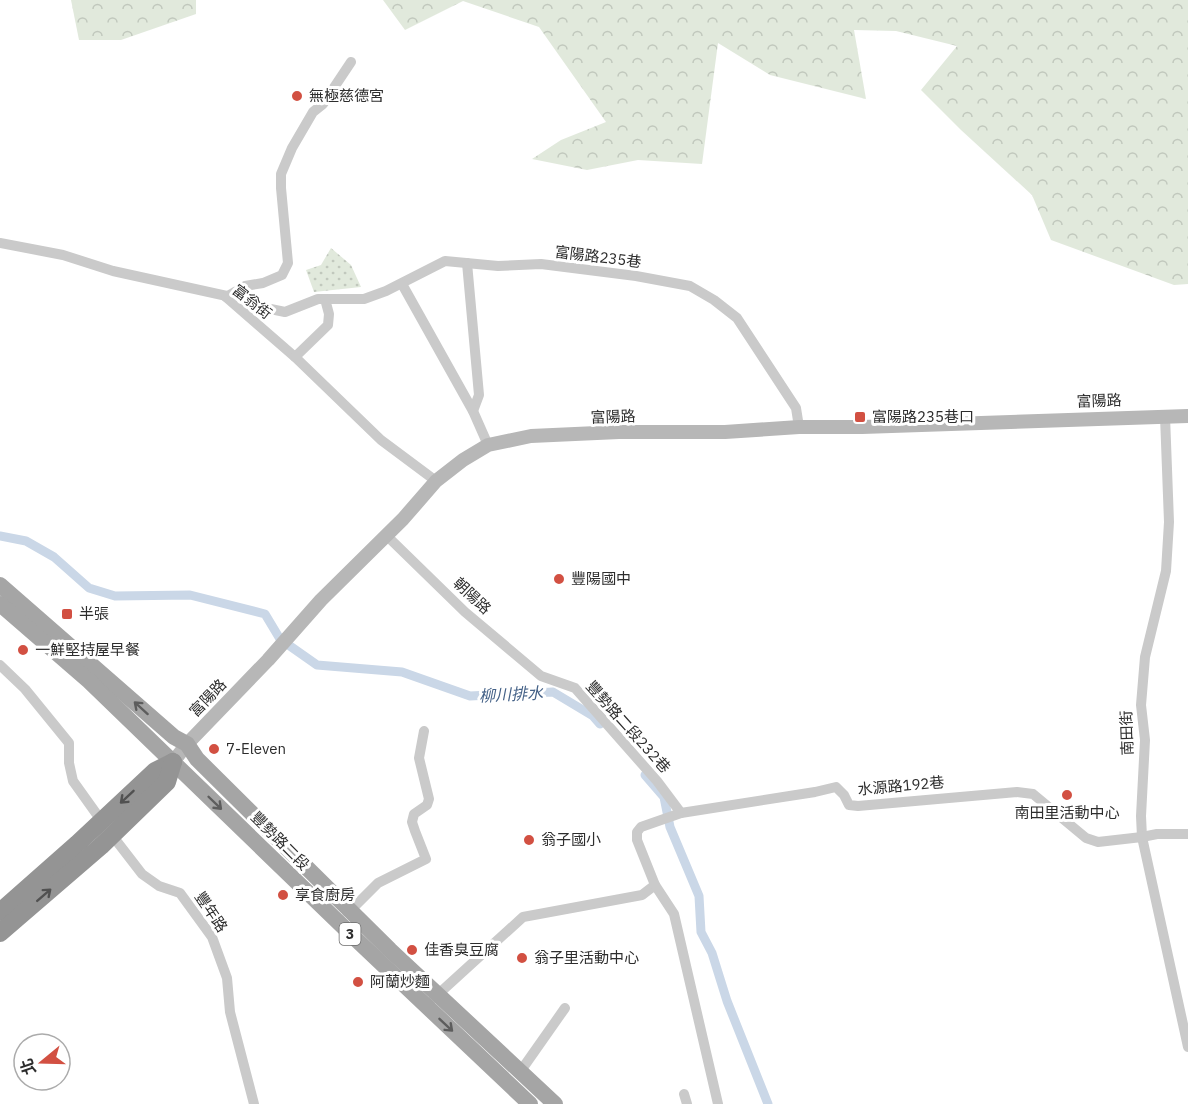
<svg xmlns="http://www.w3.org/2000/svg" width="1188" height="1104" font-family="'IBM Plex Sans','Noto Sans TC',sans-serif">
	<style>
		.forest { fill: url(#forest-crowns) }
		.garden { fill: url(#garden-dots) }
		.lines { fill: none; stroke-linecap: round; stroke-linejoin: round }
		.canal { stroke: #cad7e7; stroke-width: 9 }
		.street { stroke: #cacaca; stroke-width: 10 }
		.secondary { stroke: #b7b7b7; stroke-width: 14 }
		.primary { stroke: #a5a5a5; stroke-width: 16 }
		.highway { stroke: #949494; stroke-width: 18 }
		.oneway { stroke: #5d5d5d }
		.oneway2 { stroke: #515151 }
		.poi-dot { fill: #d25042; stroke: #fff; stroke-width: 2 }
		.labels { text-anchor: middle; stroke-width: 6; stroke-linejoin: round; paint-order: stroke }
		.shield { fill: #fff; stroke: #6c6c6c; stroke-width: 1.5 }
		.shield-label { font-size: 14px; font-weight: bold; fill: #2d2d2d }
		.poi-label { font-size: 15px; fill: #2d2d2d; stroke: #fff; text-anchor: start }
		.street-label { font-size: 15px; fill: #2d2d2d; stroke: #fff }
		.water-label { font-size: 16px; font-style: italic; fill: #446187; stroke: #fff }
	</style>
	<defs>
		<pattern id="forest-crowns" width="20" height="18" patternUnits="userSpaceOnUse" patternTransform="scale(1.5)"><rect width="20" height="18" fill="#e1e9dc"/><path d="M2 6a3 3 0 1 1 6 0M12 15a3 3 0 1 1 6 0" fill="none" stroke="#c1c8bd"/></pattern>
		<pattern id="garden-dots" width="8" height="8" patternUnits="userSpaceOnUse" patternTransform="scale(1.5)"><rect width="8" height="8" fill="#e1e9dc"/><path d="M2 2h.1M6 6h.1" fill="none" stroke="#c1c8bd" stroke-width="1.8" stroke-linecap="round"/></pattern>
	</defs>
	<rect width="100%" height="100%" fill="#fff"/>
	<g class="forest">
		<path d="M 71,0 L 196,0 L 196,14 L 121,40 L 79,40 Z"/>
		<path d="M 383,0 L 1188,0 L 1188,284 L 1174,285 L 1051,240 L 1032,195 L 961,130 L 921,90 L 957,46 L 896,31 L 854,30 L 866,99 L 770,75 L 718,43 L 702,164 L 638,160 L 587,170 L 532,159 L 561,140 L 606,122 L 539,27 L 463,1 L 405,30 Z"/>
	</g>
	<path class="garden" d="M 331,248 L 351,265 L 361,287 L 314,292 L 306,270 L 321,265 Z"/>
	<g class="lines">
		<g class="canal">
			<path d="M 0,536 L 26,541 L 54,557 L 89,588 L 115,596 L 190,595 L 265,614 L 280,639 L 317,665 L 402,672 L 470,696 L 553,692 L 593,716 L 600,724"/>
			<path d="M 645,775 L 664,797 L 670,827 L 699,896 L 701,932 L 712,953 L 727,1001 L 768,1104"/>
		</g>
		<g class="street">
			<path d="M 0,243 L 63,255 L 113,271 L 245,300 L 261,307 L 285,312 L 318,299 L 364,299 L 386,291 L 445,261 L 498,266 L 541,264 L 636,276 L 690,286 L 714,300 L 737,318 L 796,408 L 799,427"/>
			<path d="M 467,263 L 479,395 L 473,411"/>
			<path d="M 402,284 L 473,411 L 488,445"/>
			<path d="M 226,297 L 245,286 L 263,283 L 282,275 L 288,263 L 281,188 L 281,174 L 292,148 L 313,112 L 323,104 L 351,62"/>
			<path d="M 226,297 L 295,357 L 381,440 L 436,481"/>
			<path d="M 295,357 L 328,325 L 329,314 L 325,299"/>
			<path d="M 1165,416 L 1169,522 L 1166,571 L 1145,657 L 1141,705 L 1145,740 L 1141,816 L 1142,837 L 1188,1047"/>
			<path d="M 386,535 L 465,612 L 541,676 L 575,688 L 657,781 L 681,813"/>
			<path d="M 0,665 L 25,689 L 69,743 L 69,763 L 73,781 L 98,816"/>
			<path d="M 115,839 L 142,874 L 159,886 L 180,893 L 212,937 L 227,978 L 230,1012 L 254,1104"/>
			<path d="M 347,912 L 351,910 L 378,883 L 426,859 L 415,831 L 412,822 L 414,814 L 427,805 L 429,799 L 419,758 L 424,731"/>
			<path d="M 434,998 L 523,917 L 642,895 L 655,885"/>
			<path d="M 520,1072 L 565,1008"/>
			<path d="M 684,1094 L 687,1104"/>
			<path d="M 718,1104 L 674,914 L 655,885 L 637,840 L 637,832 L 641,827 L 681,813 L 815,792 L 836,787 L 844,795 L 849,805 L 858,806 L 1017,792 L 1033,794 L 1086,838 L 1098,842 L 1142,837 L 1157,834 L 1188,834"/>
		</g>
		<path class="secondary" d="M 173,762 L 187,744 L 268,660 L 321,600 L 403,519 L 436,481 L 463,460 L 488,445 L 531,436 L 619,432 L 725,432 L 799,427 L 862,427 L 1188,416"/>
		<g class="primary">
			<path d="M 0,585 L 174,737 L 187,744 L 197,759 L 390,950 L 555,1104"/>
			<path d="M 0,604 L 89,681 L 360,943 L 530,1104"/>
		</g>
		<g class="highway">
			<path d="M 0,912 L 77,844 L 155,771 L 173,762"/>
			<path d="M 0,933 L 101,846 L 167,782 L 173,762"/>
		</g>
	</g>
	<defs><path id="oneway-shaft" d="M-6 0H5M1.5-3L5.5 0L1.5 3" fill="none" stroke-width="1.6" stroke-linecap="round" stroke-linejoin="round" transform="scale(1.5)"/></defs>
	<g class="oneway">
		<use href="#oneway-shaft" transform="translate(141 708) rotate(-138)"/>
		<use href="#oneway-shaft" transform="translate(215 803) rotate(44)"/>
		<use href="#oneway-shaft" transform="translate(446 1025) rotate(43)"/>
	</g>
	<g class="oneway2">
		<use href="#oneway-shaft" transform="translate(127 797) rotate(137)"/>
		<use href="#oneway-shaft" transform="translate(44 895) rotate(-41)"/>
	</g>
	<g class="poi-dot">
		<circle cx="297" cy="96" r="6"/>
		<rect x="854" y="411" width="12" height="12" rx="3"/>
		<circle cx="559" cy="579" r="6"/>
		<rect x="61" y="608" width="12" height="12" rx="3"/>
		<circle cx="23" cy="650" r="6"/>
		<circle cx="214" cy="749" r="6"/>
		<circle cx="1067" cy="795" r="6"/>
		<circle cx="529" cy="840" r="6"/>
		<circle cx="283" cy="895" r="6"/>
		<circle cx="412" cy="950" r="6"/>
		<circle cx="522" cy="958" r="6"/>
		<circle cx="358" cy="982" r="6"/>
	</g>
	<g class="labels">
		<rect class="shield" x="339.5" y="923" width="21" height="22" rx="4.5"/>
		<g class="shield-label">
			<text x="350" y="939">3</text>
		</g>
		<g class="poi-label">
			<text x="309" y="101">無極慈德宮</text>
			<text x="872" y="422">富陽路235巷口</text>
			<text x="571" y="584">豐陽國中</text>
			<text x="79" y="619">半張</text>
			<text x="35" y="655">一鮮堅持屋早餐</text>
			<text x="226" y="754">7-Eleven</text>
			<text x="1067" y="818" text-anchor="middle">南田里活動中心</text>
			<text x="541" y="845">翁子國小</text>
			<text x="295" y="900">享食廚房</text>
			<text x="424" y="955">佳香臭豆腐</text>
			<text x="534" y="963">翁子里活動中心</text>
			<text x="370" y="987">阿蘭炒麵</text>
		</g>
		<g class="street-label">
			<text transform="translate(598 257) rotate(7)" y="5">富陽路235巷</text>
			<text transform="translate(252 302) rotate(38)" y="5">富翁街</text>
			<text transform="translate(1099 401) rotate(-2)" y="5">富陽路</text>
			<text transform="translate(613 417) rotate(-2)" y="5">富陽路</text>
			<text transform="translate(472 596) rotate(43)" y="5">朝陽路</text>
			<text transform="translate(208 698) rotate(-46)" y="5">富陽路</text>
			<text transform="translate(628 727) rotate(48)" y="5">豐勢路二段232巷</text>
			<text transform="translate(1127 733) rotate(-92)" y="5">南田街</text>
			<text transform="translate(901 786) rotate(-5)" y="5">水源路192巷</text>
			<text transform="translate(280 841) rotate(45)" y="5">豐勢路二段</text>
			<text transform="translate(211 912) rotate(56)" y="5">豐年路</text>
		</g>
		<g class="water-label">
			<text transform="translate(511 694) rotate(-3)" y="6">柳川排水</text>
		</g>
	</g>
	<g transform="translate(42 1062) rotate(251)"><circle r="28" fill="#ffffff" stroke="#ababab" stroke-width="1.5"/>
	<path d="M0-4.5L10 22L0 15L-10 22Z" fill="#d25042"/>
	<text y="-9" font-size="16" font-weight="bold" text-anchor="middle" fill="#2d2d2d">北</text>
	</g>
</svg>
